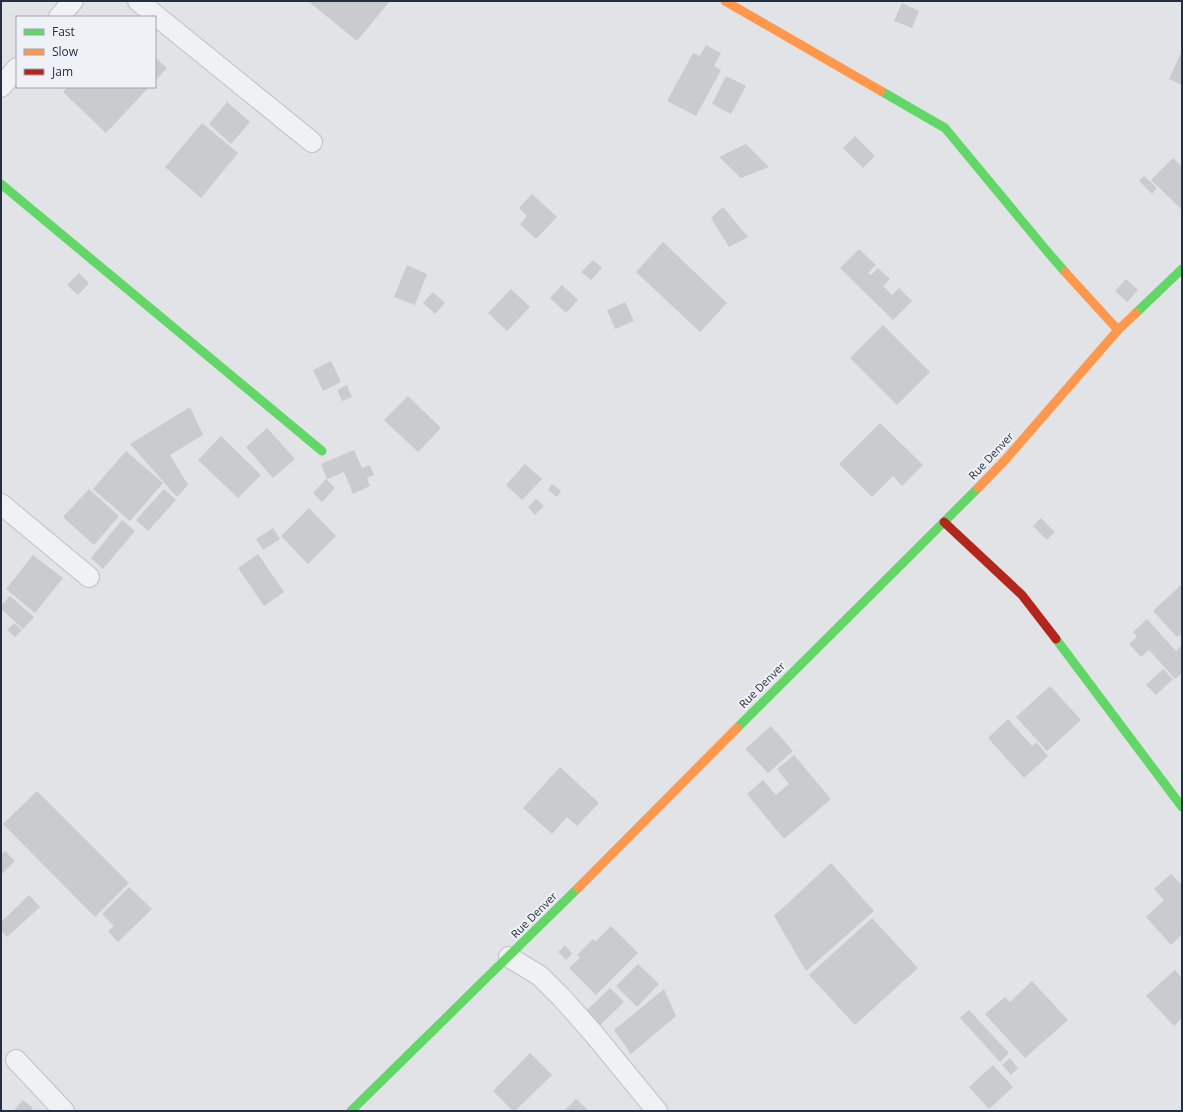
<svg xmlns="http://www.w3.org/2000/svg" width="1183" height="1112" font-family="'Open Sans',sans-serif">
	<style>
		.building { fill: #c9cbcf }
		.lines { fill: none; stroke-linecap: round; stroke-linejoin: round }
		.street-casing { stroke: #bfc1c4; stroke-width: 22 }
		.street { stroke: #f0f1f3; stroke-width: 20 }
		.fast { stroke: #63d668; stroke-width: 9 }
		.slow { stroke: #ff974d; stroke-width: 9 }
		.jam { stroke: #b3261e; stroke-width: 9 }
		.labels { text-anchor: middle; stroke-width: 4; stroke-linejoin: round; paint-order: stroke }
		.street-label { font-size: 11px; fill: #252f42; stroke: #eef1f6 }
	</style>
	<rect width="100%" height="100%" fill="#e1e3e6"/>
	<g class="building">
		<path d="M 308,1 L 390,1 L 357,41 Z"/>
		<path d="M 902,3 L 919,11 L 912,28 L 894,21 Z"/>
		<path d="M 706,45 L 721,53 L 714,66 L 721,70 L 696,116 L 667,101 L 693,53 L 700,56 Z"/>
		<path d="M 1182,51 L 1182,85 L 1169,79 Z"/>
		<path d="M 155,57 L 167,68 L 155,81 Z"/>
		<path d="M 726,76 L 746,86 L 731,114 L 712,104 Z"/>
		<path d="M 68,87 L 149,87 L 106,133 L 63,92 Z"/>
		<path d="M 227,102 L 250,122 L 231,144 L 209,124 Z"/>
		<path d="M 202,123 L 238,153 L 201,198 L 165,167 Z"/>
		<path d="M 855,136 L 875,156 L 863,168 L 843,148 Z"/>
		<path d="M 746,144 L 769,167 L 741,178 L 719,157 Z"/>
		<path d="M 1173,158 L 1182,167 L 1182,210 L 1151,180 Z"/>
		<path d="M 1144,176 L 1157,188 L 1152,194 L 1139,181 Z"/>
		<path d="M 532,194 L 557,217 L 536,239 L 520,224 L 527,216 L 519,208 Z"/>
		<path d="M 723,207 L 748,237 L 729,247 L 711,218 Z"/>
		<path d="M 663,242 L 727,303 L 700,332 L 636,272 Z"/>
		<path d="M 859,249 L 876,265 L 868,273 L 871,275 L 878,268 L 890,279 L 883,286 L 892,295 L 899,288 L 912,301 L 893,320 L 840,268 Z"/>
		<path d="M 593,260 L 602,268 L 591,280 L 581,272 Z"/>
		<path d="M 407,265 L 427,274 L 415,305 L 394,297 Z"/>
		<path d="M 79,273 L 89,283 L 78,295 L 67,285 Z"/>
		<path d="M 1126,279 L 1138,290 L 1127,302 L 1115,291 Z"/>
		<path d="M 562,285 L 578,300 L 566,313 L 550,298 Z"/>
		<path d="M 511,289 L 530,307 L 507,331 L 488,313 Z"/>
		<path d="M 433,292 L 445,303 L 435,314 L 423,303 Z"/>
		<path d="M 625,302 L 634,321 L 615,329 L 607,310 Z"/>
		<path d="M 883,325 L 930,372 L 897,405 L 850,358 Z"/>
		<path d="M 331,361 L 341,382 L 323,391 L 313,370 Z"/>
		<path d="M 347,385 L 352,397 L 342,401 L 337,390 Z"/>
		<path d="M 408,396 L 441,428 L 418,452 L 384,420 Z"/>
		<path d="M 190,407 L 203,435 L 170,455 L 188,485 L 177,497 L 130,444 Z"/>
		<path d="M 880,423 L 923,465 L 902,486 L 893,476 L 872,497 L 839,464 Z"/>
		<path d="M 267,428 L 295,459 L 273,478 L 246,447 Z"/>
		<path d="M 221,436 L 261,475 L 238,498 L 198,460 Z"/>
		<path d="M 354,450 L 362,468 L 370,465 L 374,475 L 367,478 L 370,486 L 353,494 L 344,472 L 327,479 L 321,464 Z"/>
		<path d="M 126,451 L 163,483 L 130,521 L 93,489 Z"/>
		<path d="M 525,464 L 542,479 L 522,500 L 506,485 Z"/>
		<path d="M 326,479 L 335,488 L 322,502 L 313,493 Z"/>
		<path d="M 552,484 L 561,491 L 557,497 L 548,490 Z"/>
		<path d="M 89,489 L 119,516 L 94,545 L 63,517 Z"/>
		<path d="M 164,489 L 176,500 L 148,531 L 136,520 Z"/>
		<path d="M 536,499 L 544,506 L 535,515 L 528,507 Z"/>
		<path d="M 309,508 L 336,536 L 308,564 L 281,536 Z"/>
		<path d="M 1041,518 L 1055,532 L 1047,540 L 1033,526 Z"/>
		<path d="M 122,520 L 135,531 L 103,569 L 91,558 Z"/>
		<path d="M 273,528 L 280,539 L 263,550 L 256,539 Z"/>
		<path d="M 258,554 L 284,592 L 264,606 L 238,568 Z"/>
		<path d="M 33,555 L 63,578 L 35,613 L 6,589 Z"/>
		<path d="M 1182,584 L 1182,633 L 1177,637 L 1153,611 Z"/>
		<path d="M 10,596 L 34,617 L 23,629 L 1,609 L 1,606 Z"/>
		<path d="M 1147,619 L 1176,651 L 1182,645 L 1182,673 L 1175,679 L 1149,650 L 1141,657 L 1129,644 L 1137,637 L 1133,632 Z"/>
		<path d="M 14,623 L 22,630 L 15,637 L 7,630 Z"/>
		<path d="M 1163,669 L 1173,679 L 1156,695 L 1146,685 Z"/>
		<path d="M 1050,686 L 1081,720 L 1047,751 L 1016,717 Z"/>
		<path d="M 1008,719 L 1032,746 L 1036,742 L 1048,756 L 1024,778 L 988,738 Z"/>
		<path d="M 771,726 L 793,751 L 768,773 L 745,749 Z"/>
		<path d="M 794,755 L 831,799 L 784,839 L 747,794 L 763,780 L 776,795 L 789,784 L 777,769 Z"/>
		<path d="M 560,767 L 599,803 L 577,826 L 567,817 L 552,834 L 523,808 Z"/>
		<path d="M 37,791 L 129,883 L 95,917 L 3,824 Z"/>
		<path d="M 5,851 L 15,861 L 1,875 L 1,855 Z"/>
		<path d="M 831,863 L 874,911 L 806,971 L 774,916 Z"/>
		<path d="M 1171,874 L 1182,885 L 1182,934 L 1171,945 L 1146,917 L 1164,900 L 1154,889 Z"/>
		<path d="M 129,887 L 152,909 L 118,942 L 108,931 L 114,926 L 102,914 Z"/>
		<path d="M 29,895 L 40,907 L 7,937 L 1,930 L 1,922 Z"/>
		<path d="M 872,918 L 918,968 L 855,1025 L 809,975 Z"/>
		<path d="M 611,926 L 638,953 L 596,995 L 569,968 L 580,958 L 577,955 L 593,939 L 596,941 Z"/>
		<path d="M 565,945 L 572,954 L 566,960 L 558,952 Z"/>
		<path d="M 638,964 L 659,984 L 637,1007 L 616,986 Z"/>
		<path d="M 1175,970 L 1182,978 L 1182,1018 L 1174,1026 L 1146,996 Z"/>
		<path d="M 1032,981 L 1068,1020 L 1025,1058 L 985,1014 L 1005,997 L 1010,1002 Z"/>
		<path d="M 610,988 L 624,1002 L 597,1028 L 583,1014 Z"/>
		<path d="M 664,989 L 676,1016 L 631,1054 L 614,1030 Z"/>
		<path d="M 969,1010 L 1009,1053 L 1000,1062 L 960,1018 Z"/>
		<path d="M 530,1053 L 552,1075 L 515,1111 L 513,1111 L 493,1091 Z"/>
		<path d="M 1010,1058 L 1018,1068 L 1011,1075 L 1002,1065 Z"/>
		<path d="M 993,1065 L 1013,1087 L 989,1109 L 969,1087 Z"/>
		<path d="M 576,1099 L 589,1111 L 564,1111 Z"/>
		<path d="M 23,1100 L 33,1108 L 30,1111 L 13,1111 Z"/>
	</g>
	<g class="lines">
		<defs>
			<g id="street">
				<path d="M 138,1 L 312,142"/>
				<path d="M 59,17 L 73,1"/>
				<path d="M 1,87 L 17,68"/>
				<path d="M 1,504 L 89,577"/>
				<path d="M 509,957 L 540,976 L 562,998 L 593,1033 L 657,1111"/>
				<path d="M 16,1060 L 64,1111"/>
			</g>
		</defs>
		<use href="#street" class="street-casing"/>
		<use href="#street" class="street"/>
		<g class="fast">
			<path d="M 881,91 L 945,128 L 1046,250 L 1065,272"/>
			<path d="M 1,184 L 322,451"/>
			<path d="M 1136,313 L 1182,269"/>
			<path d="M 1056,639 L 1182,807"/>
			<path d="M 737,728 L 978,488"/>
			<path d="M 351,1111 L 578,888"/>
		</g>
		<g class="slow">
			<path d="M 725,1 L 881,91"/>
			<path d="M 1065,272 L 1118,330"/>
			<path d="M 978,488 L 1006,459 L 1118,330 L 1136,313"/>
			<path d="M 578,888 L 737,728"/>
		</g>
		<path class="jam" d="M 944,522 L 1022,595 L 1056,639"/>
	</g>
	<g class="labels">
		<g class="street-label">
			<text transform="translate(991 456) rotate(-47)" y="4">Rue Denver</text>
			<text transform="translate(762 685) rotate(-45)" y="4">Rue Denver</text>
			<text transform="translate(534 915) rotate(-45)" y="4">Rue Denver</text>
		</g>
	</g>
	<rect width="1183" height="1112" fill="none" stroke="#252f42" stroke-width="4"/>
	<rect x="16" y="16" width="140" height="72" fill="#eef1f6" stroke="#9ea3ae"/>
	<rect x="24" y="29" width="20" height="6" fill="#63d668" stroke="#9ea3ae"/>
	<text x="52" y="36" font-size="12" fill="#252f42">Fast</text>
	<rect x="24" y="49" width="20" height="6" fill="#ff974d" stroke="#9ea3ae"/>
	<text x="52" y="56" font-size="12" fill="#252f42">Slow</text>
	<rect x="24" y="69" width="20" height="6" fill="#b3261e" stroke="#9ea3ae"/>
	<text x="52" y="76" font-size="12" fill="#252f42">Jam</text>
</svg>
